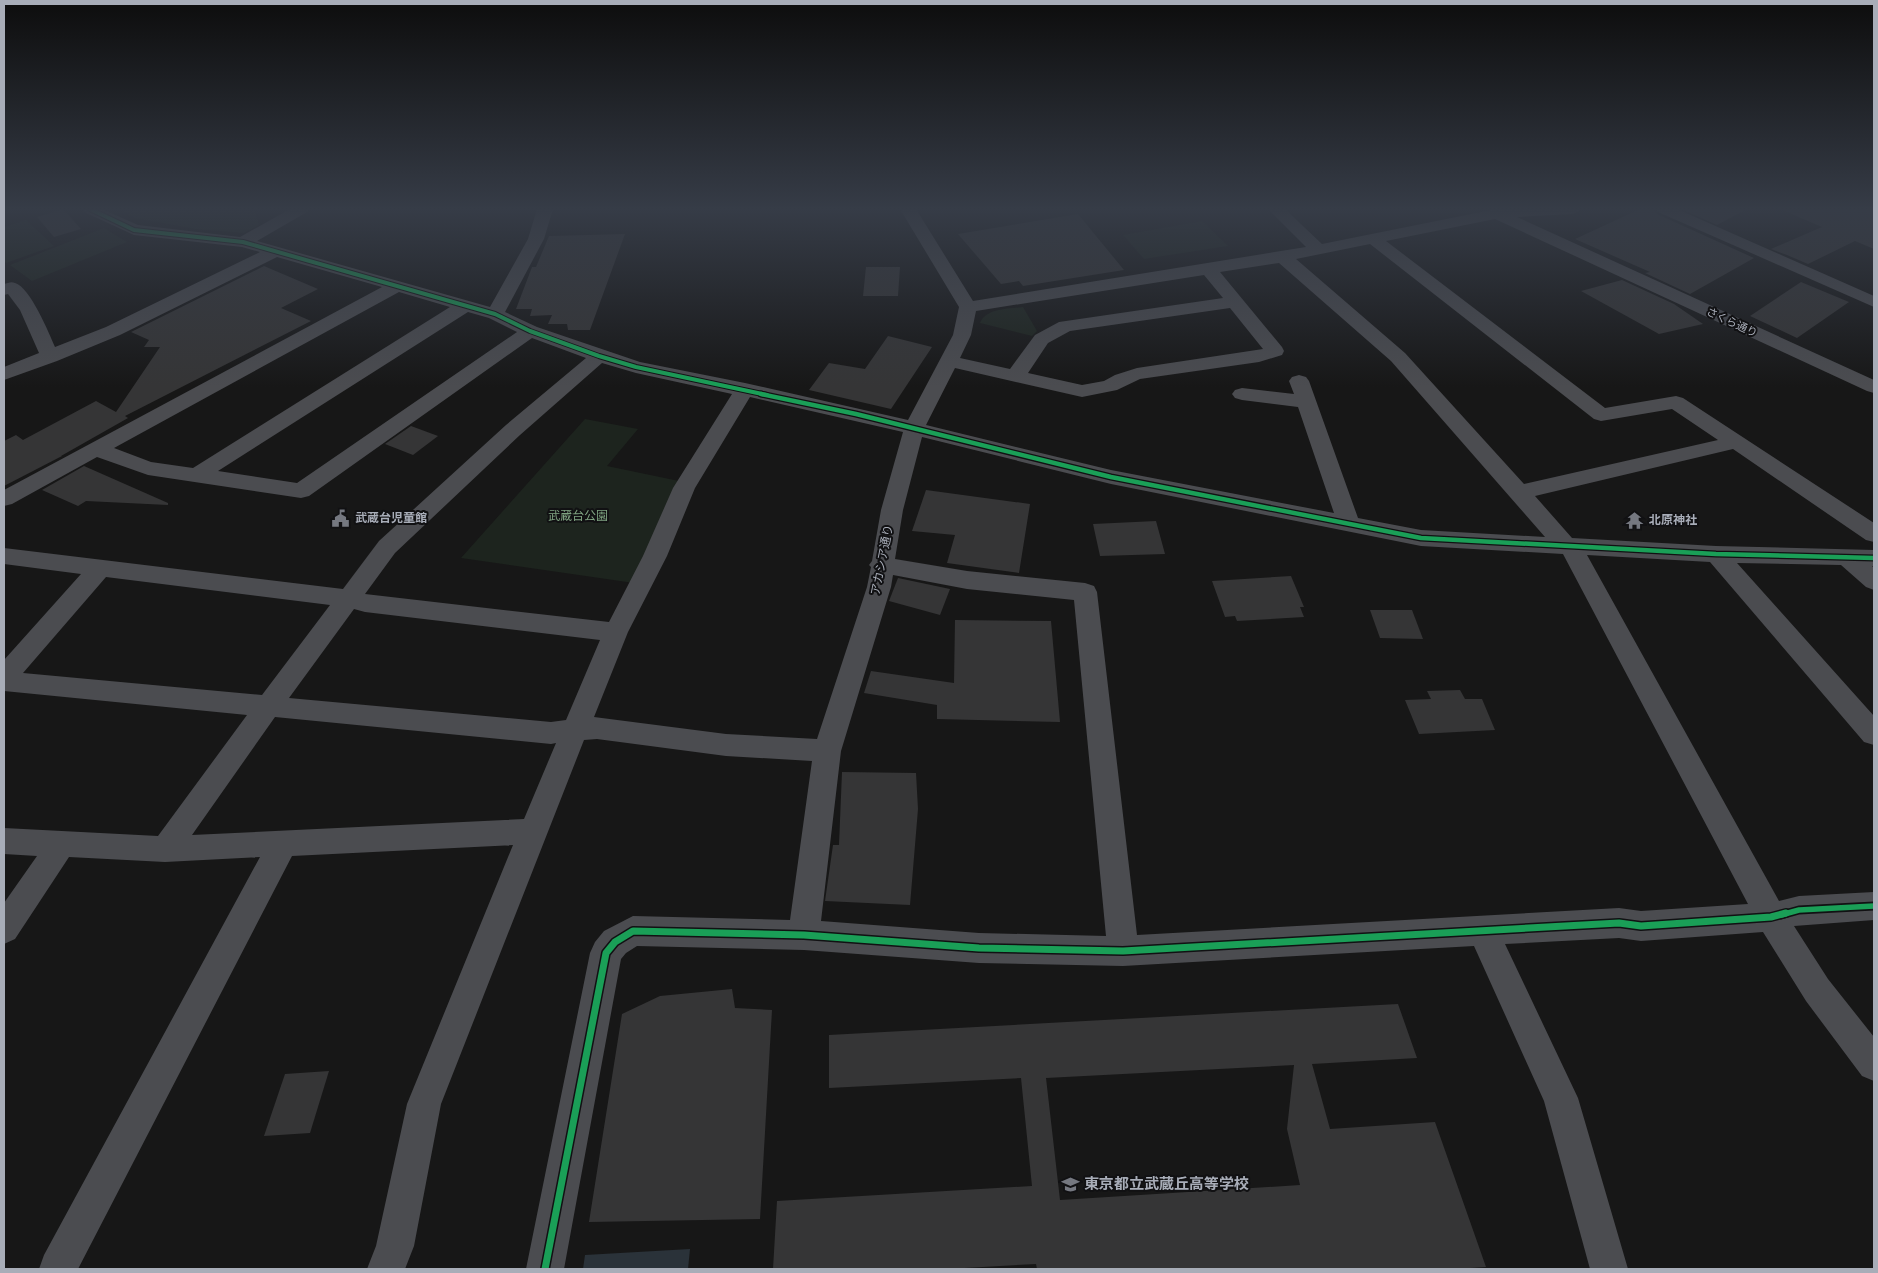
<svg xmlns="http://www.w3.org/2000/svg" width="1878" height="1273" font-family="'Varela Round','Noto Sans JP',sans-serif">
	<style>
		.green { fill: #1d241e }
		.water { fill: #2a3239 }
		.building { fill: #353536; fill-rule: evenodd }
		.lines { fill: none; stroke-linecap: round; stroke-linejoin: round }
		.minor { fill: #4b4c50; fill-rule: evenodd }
		.cycleway-far3-casing { stroke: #111113; stroke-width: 6 }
		.cycleway-far2-casing { stroke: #111113; stroke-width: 7 }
		.cycleway-far1-casing { stroke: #111113; stroke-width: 9 }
		.cycleway-casing { stroke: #111113; stroke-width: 10 }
		.cycleway-far3 { stroke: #1a9f57; stroke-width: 4 }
		.cycleway-far2 { stroke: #1a9f57; stroke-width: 4.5 }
		.cycleway-far1 { stroke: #1a9f57; stroke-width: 5.5 }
		.cycleway { stroke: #1a9f57; stroke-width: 7 }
		.labels { text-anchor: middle; stroke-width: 4; stroke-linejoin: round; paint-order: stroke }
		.far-street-label { font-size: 11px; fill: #a8adb8; stroke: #111113 }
		.park-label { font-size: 12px; fill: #7fa381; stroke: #111113 }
		.poi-label { font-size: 12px; font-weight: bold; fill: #a8adb8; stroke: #111113; text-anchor: start }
		.street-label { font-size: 12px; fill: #a8adb8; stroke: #111113 }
		.near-poi-label { font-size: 15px; font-weight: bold; fill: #a8adb8; stroke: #111113; text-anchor: start }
	</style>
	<rect width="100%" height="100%" fill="#171717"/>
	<g class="green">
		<path d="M 120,209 L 254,209 L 259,225 L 244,233 L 196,229 L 134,218 Z"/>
		<path d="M 26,220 L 54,246 L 6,263 L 4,260 L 4,227 Z"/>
		<path d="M 1202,221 L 1228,246 L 1144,259 L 1123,235 Z"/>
		<path d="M 104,228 L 127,242 L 32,281 L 10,265 Z"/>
		<path d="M 1023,307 L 1037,331 L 1032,336 L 980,323 C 986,308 1009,309 1023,307 Z"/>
		<path d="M 585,419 L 638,429 L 607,466 L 679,481 L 634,583 L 461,558 Z"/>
	</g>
	<path class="water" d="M 690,1249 L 688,1269 L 583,1269 L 585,1255 Z"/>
	<g class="building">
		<path d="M 63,209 L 81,229 L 54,237 L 37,217 Z"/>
		<path d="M 1640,209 L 1654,209 L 1657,214 L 1754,258 L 1690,294 L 1645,273 L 1650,272 L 1575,239 Z"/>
		<path d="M 1681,209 L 1747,209 L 1717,225 Z"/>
		<path d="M 1780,209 L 1874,209 L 1874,249 L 1855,241 L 1808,264 L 1787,255 L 1771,249 L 1822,227 Z"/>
		<path d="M 1078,214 L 1124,270 L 1023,286 L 1019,281 L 1001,284 L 958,234 Z"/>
		<path d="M 625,234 L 590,330 L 568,330 L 567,324 L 548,324 L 552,315 L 530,316 L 532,309 L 516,309 L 532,267 L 536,267 L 549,236 Z"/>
		<path d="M 264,266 L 318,289 L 281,308 L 311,321 L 125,416 L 128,418 L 61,456 L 62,456 L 4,486 L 4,441 L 16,435 L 23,440 L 96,401 L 116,412 L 160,347 L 144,347 L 149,340 L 131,332 Z"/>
		<path d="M 866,267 L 900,267 L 898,296 L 863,296 Z"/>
		<path d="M 1622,280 L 1674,304 L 1703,324 L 1659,334 L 1581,291 Z"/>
		<path d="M 1801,282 L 1849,302 L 1797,338 L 1750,316 Z"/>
		<path d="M 888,336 L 932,347 L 891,409 L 809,390 L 829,363 L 865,369 Z"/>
		<path d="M 411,426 L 438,436 L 413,455 L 385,444 Z"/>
		<path d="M 84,466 L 168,503 L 168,505 L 86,501 L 78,506 L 42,490 Z"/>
		<path d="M 926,490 L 1030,504 L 1019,573 L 947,563 L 955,535 L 912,531 Z"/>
		<path d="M 1156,521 L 1165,554 L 1100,556 L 1093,524 Z"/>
		<path d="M 1291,576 L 1304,607 L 1300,607 L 1304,617 L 1237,621 L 1235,616 L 1225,617 L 1212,581 Z"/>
		<path d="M 898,578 L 950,589 L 940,615 L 889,601 Z"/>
		<path d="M 1370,610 L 1412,610 L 1423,639 L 1380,638 Z"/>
		<path d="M 955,620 L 1051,621 L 1060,722 L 937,719 L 937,705 L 864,693 L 871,671 L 954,683 Z"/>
		<path d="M 1460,690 L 1465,699 L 1482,699 L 1495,730 L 1419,734 L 1405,700 L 1431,699 L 1427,691 Z"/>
		<path d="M 842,772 L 916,773 L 918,809 L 910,905 L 825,901 L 833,845 L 839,845 Z"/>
		<path d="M 732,989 L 735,1008 L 772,1010 L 760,1219 L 589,1222 L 622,1014 L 660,996 Z"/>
		<path d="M 1398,1004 L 1417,1058 L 1312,1064 L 1330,1129 L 1435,1122 L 1486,1267 L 1455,1269 L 1037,1269 L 1036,1264 L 947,1269 L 773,1269 L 777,1201 L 1032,1186 L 1021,1078 L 829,1088 L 829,1035 ZM 1294,1065 L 1287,1129 L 1300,1185 L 1060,1200 L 1046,1078 Z"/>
		<path d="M 329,1071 L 310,1133 L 264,1136 L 285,1074 Z"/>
	</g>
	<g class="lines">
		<g class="minor">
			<path d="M 82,209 L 102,209 L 138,225 L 240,237 L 290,209 L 309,209 L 307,212 L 257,241 L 490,307 L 528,239 L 537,209 L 553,209 L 544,239 L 505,312 L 537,327 L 640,362 L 745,383 L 908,420 L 953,335 L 959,307 L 900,209 L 916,209 L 973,301 L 1306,247 L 1268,209 L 1285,209 L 1322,244 L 1496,209 L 1580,209 L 1578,212 L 1572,214 L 1517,217 L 1874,380 L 1874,393 L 1867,391 L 1495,219 L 1386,241 L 1605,408 L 1676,396 L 1683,398 L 1874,523 L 1874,542 L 1866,540 L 1733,449 L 1535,496 L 1572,538 L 1716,546 L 1874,550 L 1874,566 L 1872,566 L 1874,568 L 1874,590 L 1866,587 L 1841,565 L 1737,563 L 1874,716 L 1874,745 L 1864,742 L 1710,562 L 1587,555 L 1779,901 L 1799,896 L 1874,892 L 1874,920 L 1794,926 L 1828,979 L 1874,1037 L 1874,1081 L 1862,1076 L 1806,1001 L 1763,932 L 1641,941 L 1619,938 L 1505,944 L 1578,1098 L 1628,1269 L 1590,1269 L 1544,1101 L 1474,946 L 1123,966 L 979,963 L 804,950 L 637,946 L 626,953 L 621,959 L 564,1269 L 526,1269 L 590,953 L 595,942 L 604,931 L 633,916 L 790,920 L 812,761 L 726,756 L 597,739 L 584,740 L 441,1104 L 414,1246 L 405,1269 L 367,1269 L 376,1246 L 407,1104 L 513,845 L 292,856 L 78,1269 L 39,1269 L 44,1255 L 260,857 L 165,862 L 69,857 L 15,939 L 4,944 L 4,903 L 37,856 L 4,854 L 4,828 L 158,836 L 247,715 L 4,691 L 4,660 L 81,574 L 4,564 L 4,548 L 343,589 L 379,541 L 506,425 L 586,358 L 532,338 L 309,496 L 301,498 L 148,475 L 97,457 L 12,504 L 4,506 L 4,490 L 382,287 L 277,257 L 120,335 L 57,361 L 4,380 L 4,367 L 39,353 L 20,310 L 8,294 L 4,295 L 4,284 C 8,283 11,281 15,283 C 30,287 49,333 55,347 L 106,327 L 260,252 L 242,247 L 134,235 L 84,212 ZM 1370,244 L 1594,419 L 1601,421 L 1672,409 L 1718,440 L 1524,484 L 1405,353 L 1296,259 ZM 1279,263 L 1391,361 L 1545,537 L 1421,530 L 1358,518 L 1309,381 L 1306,377 L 1299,375 L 1292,377 L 1289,381 L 1294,394 L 1242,388 L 1235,390 L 1232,394 L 1235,398 L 1242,400 L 1298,407 L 1334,513 L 1111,470 L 926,425 L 955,368 L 1082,397 L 1117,390 L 1140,379 L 1259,362 L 1282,355 L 1284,351 L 1282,347 L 1220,272 ZM 1204,275 L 1223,298 L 1059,322 L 1035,335 L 1010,369 L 960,358 L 971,335 L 976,311 ZM 399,292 L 450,307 L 193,468 L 151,462 L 114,448 ZM 1230,308 L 1263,349 L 1137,368 L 1115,375 L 1104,381 L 1082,385 L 1028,373 L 1048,343 L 1070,331 ZM 468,312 L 489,318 L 517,332 L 297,483 L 218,471 ZM 602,363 L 636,373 L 732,394 L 673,488 L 643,556 L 609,622 L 365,594 L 395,553 L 520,435 ZM 750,397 L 903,432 L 881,510 L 872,561 L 869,565 L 871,567 L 867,587 L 817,739 L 726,734 L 594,717 L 628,632 L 667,556 L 695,488 ZM 922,437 L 1111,484 L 1421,546 L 1563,554 L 1748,904 L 1641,911 L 1619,908 L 1137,935 L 1097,592 L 1094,586 L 1085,583 L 967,571 L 895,559 L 903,510 ZM 893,575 L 967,589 L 1074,600 L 1106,936 L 979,933 L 821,921 L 841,751 L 891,587 ZM 106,577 L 330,605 L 262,695 L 23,673 ZM 354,609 L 365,612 L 600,640 L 566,720 L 551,722 L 289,698 ZM 275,717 L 551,744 L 556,743 L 524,819 L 192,835 Z"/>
			<path d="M 1656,209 L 1677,209 L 1874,296 L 1874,307 L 1658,212 Z"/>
		</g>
		<defs>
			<path id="cycleway-far3" d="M 90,209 L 134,230 L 243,242 L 495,314 L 530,331 L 599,356 L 636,367 L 767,395"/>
			<path id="cycleway-far2" d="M 761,394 L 856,414 L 1111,477 L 1421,538 L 1716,554 L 1874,558"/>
			<path id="cycleway-far1" d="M 1781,915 L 1799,910 L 1874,906"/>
			<path id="cycleway" d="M 545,1269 L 606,953 L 615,942 L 633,931 L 804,935 L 979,948 L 1123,951 L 1619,923 L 1641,926 L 1771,917 L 1786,913"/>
		</defs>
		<use href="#cycleway-far3" class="cycleway-far3-casing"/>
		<use href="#cycleway-far2" class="cycleway-far2-casing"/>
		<use href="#cycleway-far1" class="cycleway-far1-casing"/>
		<use href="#cycleway" class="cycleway-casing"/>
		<use href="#cycleway-far3" class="cycleway-far3"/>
		<use href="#cycleway-far2" class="cycleway-far2"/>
		<use href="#cycleway-far1" class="cycleway-far1"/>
		<use href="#cycleway" class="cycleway"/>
	</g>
	<linearGradient id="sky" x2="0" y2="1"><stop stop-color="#0d0d0d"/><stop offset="0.54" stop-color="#363c47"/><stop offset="1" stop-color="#363c47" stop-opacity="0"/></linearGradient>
	<rect width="1878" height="387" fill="url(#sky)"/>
	<defs>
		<symbol id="civic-bare" viewBox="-9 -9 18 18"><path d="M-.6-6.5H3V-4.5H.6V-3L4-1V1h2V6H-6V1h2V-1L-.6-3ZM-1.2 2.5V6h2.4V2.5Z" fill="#757880" stroke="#111113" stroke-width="2.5" paint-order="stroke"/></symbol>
		<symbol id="temple-bare" viewBox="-9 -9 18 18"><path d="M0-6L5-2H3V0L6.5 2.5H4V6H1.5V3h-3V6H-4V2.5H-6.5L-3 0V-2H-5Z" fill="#757880" stroke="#111113" stroke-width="2.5" paint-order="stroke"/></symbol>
		<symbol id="school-bare" viewBox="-9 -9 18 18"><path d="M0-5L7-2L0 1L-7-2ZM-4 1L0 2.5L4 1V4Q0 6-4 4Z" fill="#757880" stroke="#111113" stroke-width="2.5" paint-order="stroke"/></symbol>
	</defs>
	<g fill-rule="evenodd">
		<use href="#civic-bare" x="328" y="506" width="25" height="25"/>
		<use href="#temple-bare" x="1622" y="508" width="25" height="25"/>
		<use href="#school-bare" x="1058" y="1172" width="25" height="25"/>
	</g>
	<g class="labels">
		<g class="far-street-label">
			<text transform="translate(1732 322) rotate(25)" y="4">さくら通り</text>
		</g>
		<g class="park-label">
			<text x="578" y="520">武蔵台公園</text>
		</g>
		<g class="poi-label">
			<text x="355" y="522">武蔵台児童館</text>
			<text x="1649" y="524">北原神社</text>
		</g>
		<g class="street-label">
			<text transform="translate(882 560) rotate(-79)" y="4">アカシア通り</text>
		</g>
		<g class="near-poi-label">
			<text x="1084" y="1189">東京都立武蔵丘高等学校</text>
		</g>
	</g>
	<rect width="1878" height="1273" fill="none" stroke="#a8adb8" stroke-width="10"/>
</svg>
